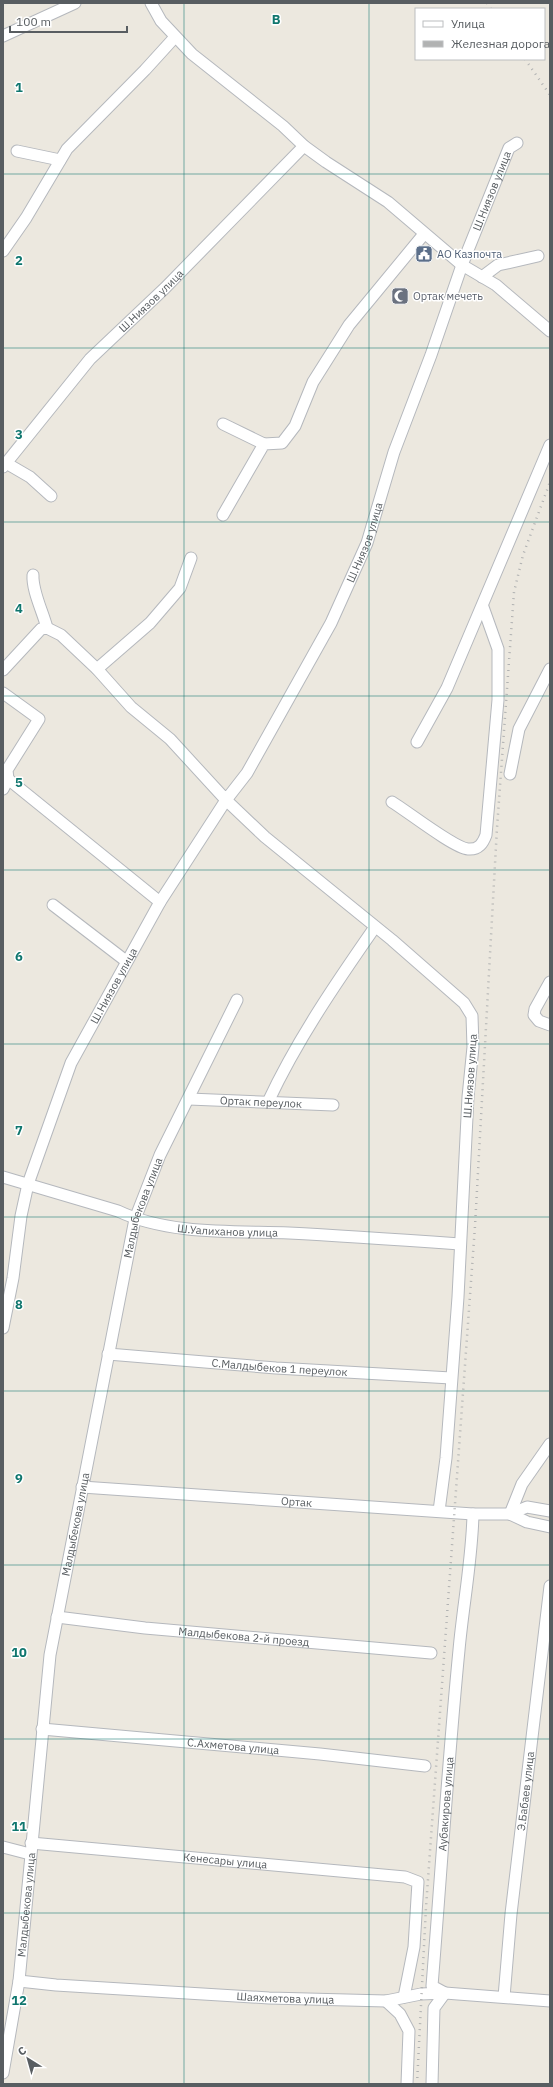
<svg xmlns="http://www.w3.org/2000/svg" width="553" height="2087" font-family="'IBM Plex Sans',sans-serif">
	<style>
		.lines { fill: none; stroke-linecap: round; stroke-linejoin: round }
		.minor-casing { stroke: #b5b8bd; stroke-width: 13 }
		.minor { stroke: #fff; stroke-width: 11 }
		.rail { stroke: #b1b2b2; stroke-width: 2.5; stroke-dasharray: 1 5; stroke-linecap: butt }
		.grid { fill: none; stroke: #0f766e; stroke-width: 1; stroke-opacity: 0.55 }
		.labels { text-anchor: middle; stroke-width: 3; stroke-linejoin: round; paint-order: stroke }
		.street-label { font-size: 11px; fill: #585d61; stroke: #fff }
		.service-label { font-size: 11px; fill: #4e5e75; stroke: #fff; text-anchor: start }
		.worship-label { font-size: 11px; fill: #5b616d; stroke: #fff; text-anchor: start }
		.grid-label { font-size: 13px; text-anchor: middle; font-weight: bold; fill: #0f766e; stroke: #fff; stroke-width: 3; stroke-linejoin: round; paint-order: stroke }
	</style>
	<rect width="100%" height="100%" fill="#ece8df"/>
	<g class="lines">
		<defs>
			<g id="minor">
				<path d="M 151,3 L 161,21 L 192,54 L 283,126 L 304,146 L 326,162 L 388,202 L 462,265 L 496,285 L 550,331"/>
				<path d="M 3,36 L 75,3"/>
				<path d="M 17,151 L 60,160"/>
				<path d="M 3,251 L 26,218 L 67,149 L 145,70 L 175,37"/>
				<path d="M 482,277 L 498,265 L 538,256"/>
				<path d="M 223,424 L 264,444"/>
				<path d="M 6,463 L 30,477 L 51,496"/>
				<path id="s1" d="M 3,467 L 90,359 L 165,288 L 304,146"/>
				<path d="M 223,515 L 264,444 L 282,443 L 295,426 L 313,382 L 349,325 L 424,234"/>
				<path d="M 33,575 C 32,591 43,612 47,628"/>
				<path d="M 97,669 L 150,623 L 180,588 L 191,558"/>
				<path id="s2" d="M 3,670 L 41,629 L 47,628 L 61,635 L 97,669 L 131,707 L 170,739 L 226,800 L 247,773 L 331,623 L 367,543 L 394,452 L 431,355 L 462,265 L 509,148 L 517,143"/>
				<path d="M 3,693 L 39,719 L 7,770 L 8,779 L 3,789"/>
				<path d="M 417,742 L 447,688 L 550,445"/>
				<path d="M 510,774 L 519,729 L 550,669"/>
				<path d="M 8,779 L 160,902"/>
				<path d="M 392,802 C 407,811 454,848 468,849 C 479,850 483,843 486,835 L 498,700 L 498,649 L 483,607"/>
				<path d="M 53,905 L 126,961"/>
				<path d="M 550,982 L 535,1009 L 534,1015 L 539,1021 L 550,1025"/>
				<path id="s3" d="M 189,1099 L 333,1105"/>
				<path d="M 268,1102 C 297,1040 336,983 375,927"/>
				<path id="s4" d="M 3,1177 L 118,1211 C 168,1235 235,1231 289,1233 C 346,1236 403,1240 460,1244"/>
				<path id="s5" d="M 3,1328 L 13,1278 L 21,1216 L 28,1184 L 71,1063 L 160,902 L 226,800 L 265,837 L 392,940 L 464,1003 L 472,1016 L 473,1047 L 468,1097 L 458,1297 L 446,1458 L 439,1511"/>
				<path id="s6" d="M 108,1354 L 276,1368 L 451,1378"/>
				<path id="s7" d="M 82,1487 L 473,1514 L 510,1514 L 527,1507 L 550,1511"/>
				<path d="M 510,1514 L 522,1484 L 550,1444"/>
				<path d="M 510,1514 L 527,1522 L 550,1527"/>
				<path id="s8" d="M 57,1617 L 145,1628 L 431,1653"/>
				<path id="s9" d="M 42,1729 L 320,1754 L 425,1766"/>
				<path id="s10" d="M 31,1843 L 405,1877 L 418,1882 L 414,1947 L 404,1997"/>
				<path d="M 3,1847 L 30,1854"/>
				<path id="s11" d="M 19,1981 L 56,1985 L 269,1998 L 386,2001 L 421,1994 L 445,1993 L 550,2001"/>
				<path id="s12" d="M 504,1997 L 511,1914 L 550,1586"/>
				<path d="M 386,2001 L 400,2014 L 409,2031 L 407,2084"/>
				<path id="s13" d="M 3,2073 L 19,1981 L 50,1655 L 135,1219 L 160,1155 L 237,1000"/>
				<path id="s14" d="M 432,2084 L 434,2008 L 445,1993 L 432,1986 C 441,1874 448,1762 459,1650 C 463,1605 472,1560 473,1514"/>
			</g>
		</defs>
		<use href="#minor" class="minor-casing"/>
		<use href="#minor" class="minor"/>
		<g class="rail">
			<path d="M 487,3 L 491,9"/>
			<path d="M 525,59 L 550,95"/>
			<path d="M 417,2084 L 426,1907 L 475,1226 L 497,828 L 514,592 L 523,555 L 550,482"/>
		</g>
	</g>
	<path class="grid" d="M 184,3 L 184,2084M 369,3 L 369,2084M 3,174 L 550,174M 3,348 L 550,348M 3,522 L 550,522M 3,696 L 550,696M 3,870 L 550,870M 3,1044 L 550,1044M 3,1217 L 550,1217M 3,1391 L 550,1391M 3,1565 L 550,1565M 3,1739 L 550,1739M 3,1913 L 550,1913"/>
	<defs>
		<symbol id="civic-square" viewBox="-11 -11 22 22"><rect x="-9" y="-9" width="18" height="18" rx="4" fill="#5c6f8a" stroke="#fff"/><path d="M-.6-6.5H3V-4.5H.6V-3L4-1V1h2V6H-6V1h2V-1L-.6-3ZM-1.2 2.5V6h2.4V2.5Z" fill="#fff"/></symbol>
		<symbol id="mosque-square" viewBox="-11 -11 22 22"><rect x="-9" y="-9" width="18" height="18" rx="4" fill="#6b7280" stroke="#fff"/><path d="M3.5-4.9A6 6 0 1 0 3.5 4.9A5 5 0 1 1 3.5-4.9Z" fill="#fff"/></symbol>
	</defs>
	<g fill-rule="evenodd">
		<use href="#civic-square" x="414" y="244" width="20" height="20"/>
		<use href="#mosque-square" x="390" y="286" width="20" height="20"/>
	</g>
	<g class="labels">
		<g class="street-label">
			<text dy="4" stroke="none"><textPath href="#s2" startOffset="979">Ш.Ниязов улица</textPath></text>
			<text dy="4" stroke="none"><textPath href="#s1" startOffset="223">Ш.Ниязов улица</textPath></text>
			<text dy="4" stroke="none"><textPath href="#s2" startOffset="605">Ш.Ниязов улица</textPath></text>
			<text dy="4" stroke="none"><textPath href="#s5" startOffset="363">Ш.Ниязов улица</textPath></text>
			<text transform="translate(470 1076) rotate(-86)" y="4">Ш.Ниязов улица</text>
			<text dy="4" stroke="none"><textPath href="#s3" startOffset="72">Ортак переулок</textPath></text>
			<text dy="4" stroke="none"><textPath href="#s13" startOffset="878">Малдыбекова улица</textPath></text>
			<text dy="4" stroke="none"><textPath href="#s4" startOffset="232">Ш.Уалиханов улица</textPath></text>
			<text dy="4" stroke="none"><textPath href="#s6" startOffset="172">С.Малдыбеков 1 переулок</textPath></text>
			<text dy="4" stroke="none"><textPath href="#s7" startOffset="215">Ортак</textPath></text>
			<text dy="4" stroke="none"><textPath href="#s13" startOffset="554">Малдыбекова улица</textPath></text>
			<text dy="4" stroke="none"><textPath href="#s8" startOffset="188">Малдыбекова 2-й проезд</textPath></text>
			<text dy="4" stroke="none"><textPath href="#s9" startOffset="192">С.Ахметова улица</textPath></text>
			<text dy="4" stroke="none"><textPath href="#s12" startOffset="207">Э.Бабаев улица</textPath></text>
			<text dy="4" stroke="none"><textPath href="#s14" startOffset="292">Аубакирова улица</textPath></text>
			<text dy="4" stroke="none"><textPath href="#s10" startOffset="195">Кенесары улица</textPath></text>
			<text dy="4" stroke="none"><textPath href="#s13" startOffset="170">Малдыбекова улица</textPath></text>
			<text dy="4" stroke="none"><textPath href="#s11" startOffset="267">Шаяхметова улица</textPath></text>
		</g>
		<g class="service-label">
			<text x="437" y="258">АО Казпочта</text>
		</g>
		<g class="worship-label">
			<text x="413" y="300">Ортак мечеть</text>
		</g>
	</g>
	<g class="grid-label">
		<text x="276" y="24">B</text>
		<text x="19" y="92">1</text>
		<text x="19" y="265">2</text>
		<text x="19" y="439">3</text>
		<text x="19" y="613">4</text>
		<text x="19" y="787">5</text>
		<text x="19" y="961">6</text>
		<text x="19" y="1135">7</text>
		<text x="19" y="1309">8</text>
		<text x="19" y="1483">9</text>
		<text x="19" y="1657">10</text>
		<text x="19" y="1831">11</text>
		<text x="19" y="2005">12</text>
	</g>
	<rect width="553" height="2087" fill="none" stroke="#585d61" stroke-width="8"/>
	<rect x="415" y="8" width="130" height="52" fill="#ffffff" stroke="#bcbec0"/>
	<rect x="423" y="21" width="20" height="6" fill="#ffffff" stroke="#bcbec0"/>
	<text x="451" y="28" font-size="12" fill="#585d61">Улица</text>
	<rect x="423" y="41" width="20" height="6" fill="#b1b2b2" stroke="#bcbec0"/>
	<text x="451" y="48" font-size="12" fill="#585d61">Железная дорога</text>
	<g transform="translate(28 2059) rotate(323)" stroke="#ffffff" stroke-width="3" paint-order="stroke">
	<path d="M0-3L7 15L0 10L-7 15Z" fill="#585d61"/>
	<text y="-6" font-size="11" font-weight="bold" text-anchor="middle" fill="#585d61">С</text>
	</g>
	<path d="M10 26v6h117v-6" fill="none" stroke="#585d61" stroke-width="2"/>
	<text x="16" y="26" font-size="12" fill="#585d61" stroke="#ffffff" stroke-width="3" paint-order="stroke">100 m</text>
</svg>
